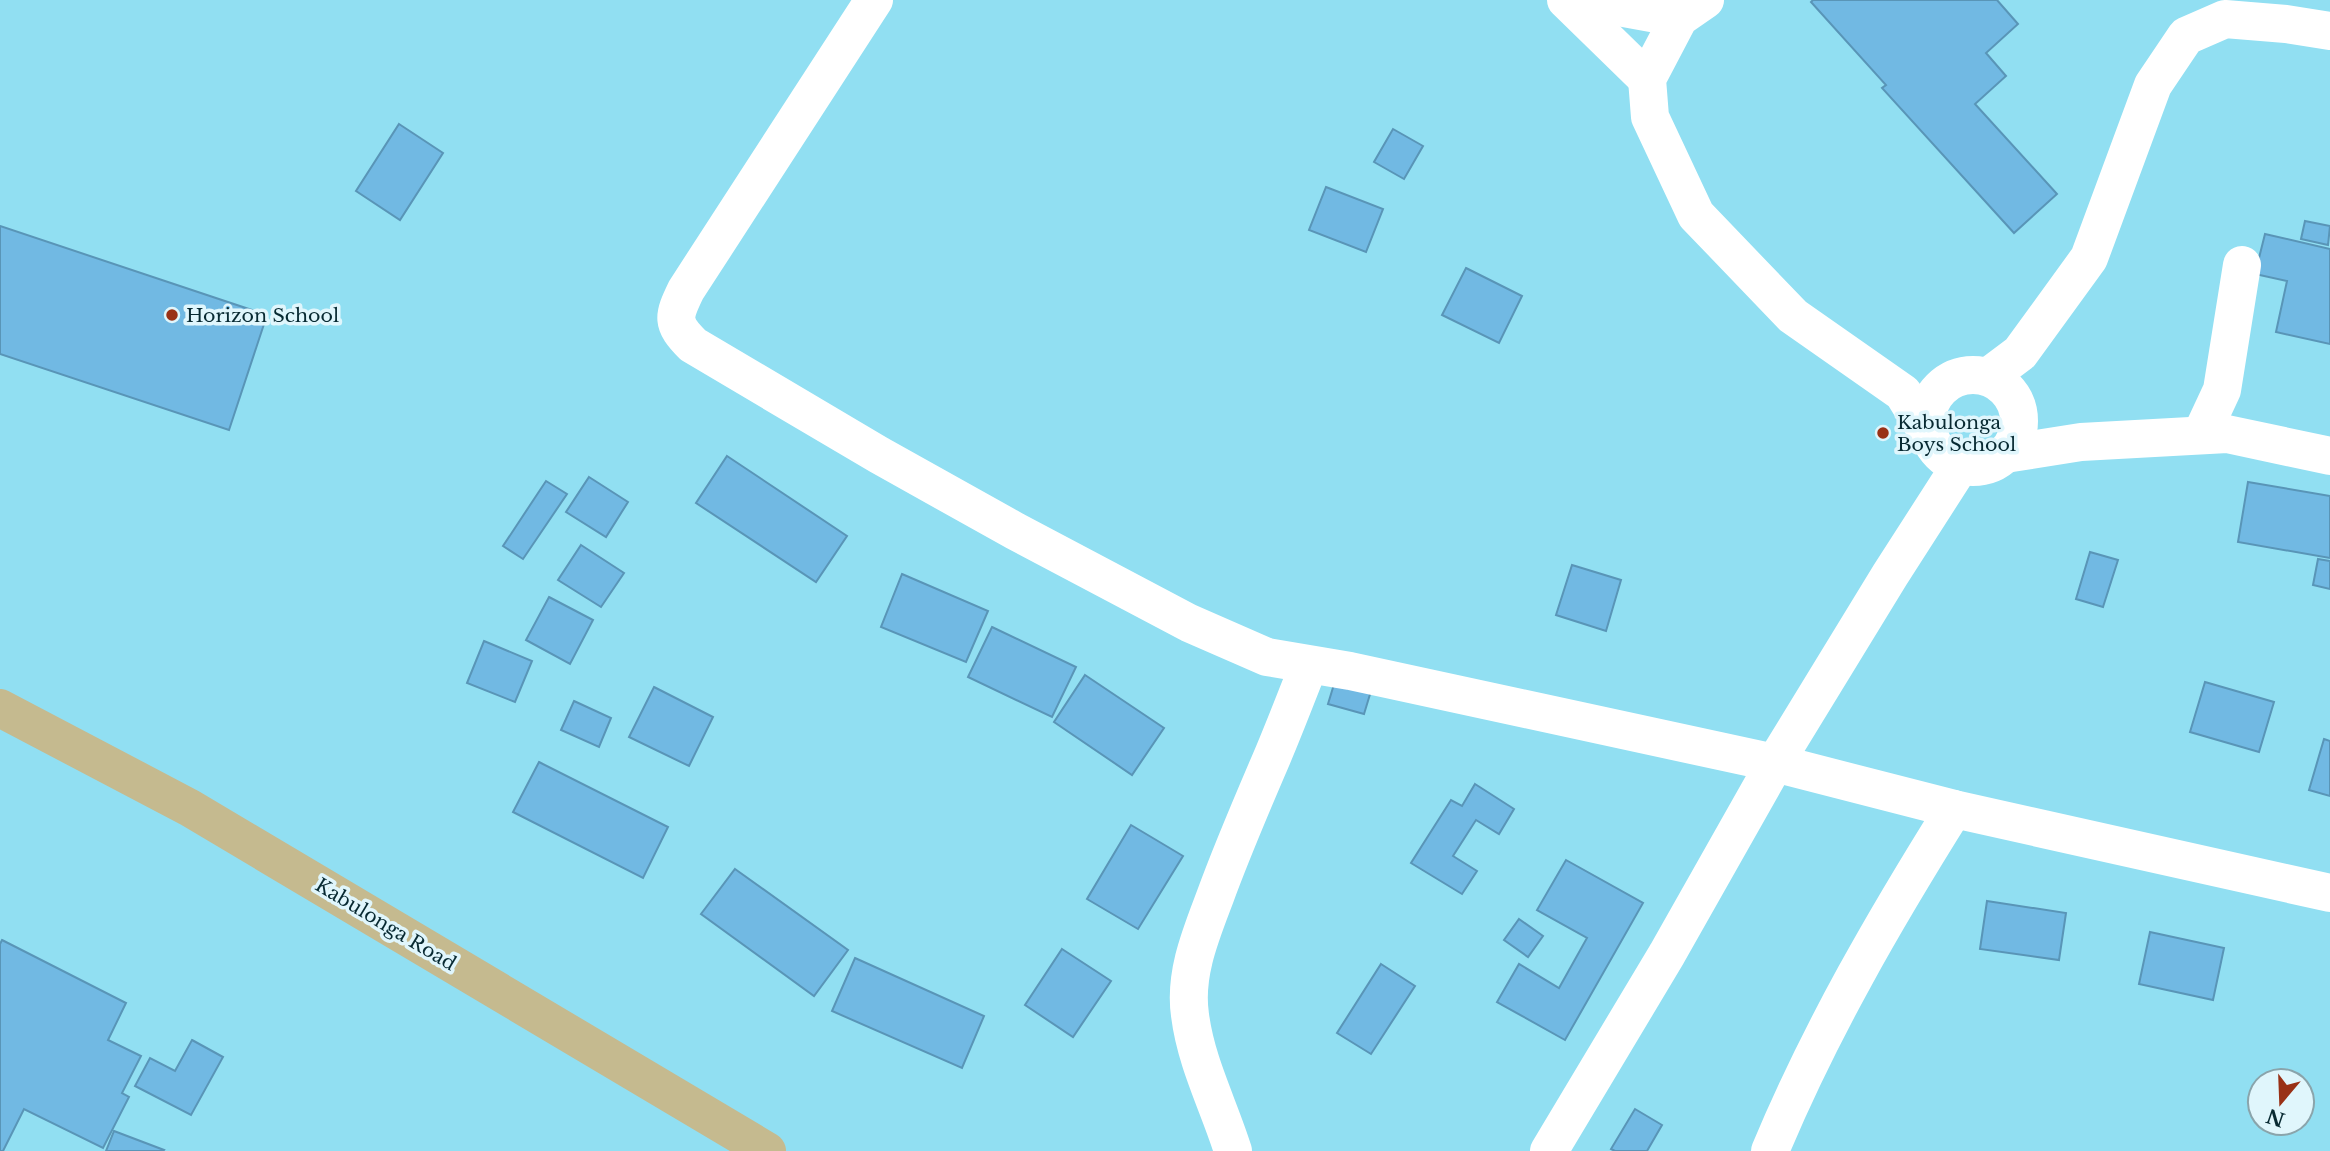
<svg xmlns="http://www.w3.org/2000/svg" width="2330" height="1151" font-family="'Libre Baskerville',serif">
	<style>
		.building { fill: #71b9e3; stroke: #5995b7; stroke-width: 2 }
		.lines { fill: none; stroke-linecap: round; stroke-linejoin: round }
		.minor { stroke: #fff; stroke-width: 38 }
		.major { stroke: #c5ba8f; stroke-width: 38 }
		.poi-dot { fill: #993116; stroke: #e0f6fc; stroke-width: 2.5 }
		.labels { text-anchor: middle; stroke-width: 7; stroke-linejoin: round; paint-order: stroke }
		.poi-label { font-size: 19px; fill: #082a32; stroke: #e0f6fc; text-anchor: start }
		.street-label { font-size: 19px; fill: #082a32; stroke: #e0f6fc }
	</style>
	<rect width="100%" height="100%" fill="#91dff2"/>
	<g class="building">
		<path d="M 1813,0 L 1997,0 L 2018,24 L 1986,53 L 2006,76 L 1975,104 L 2057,194 L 2014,233 L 1882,88 L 1886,85 L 1811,2 Z"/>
		<path d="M 399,124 L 443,153 L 400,220 L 356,191 Z"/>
		<path d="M 1393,129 L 1423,146 L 1404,179 L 1374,162 Z"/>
		<path d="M 1326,187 L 1383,209 L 1366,252 L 1309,230 Z"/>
		<path d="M 2305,221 L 2330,226 L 2328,245 L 2301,239 Z"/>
		<path d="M 0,226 L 267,315 L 229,430 L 0,354 Z"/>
		<path d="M 2265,234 L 2330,249 L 2330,344 L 2276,332 L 2287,281 L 2255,274 Z"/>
		<path d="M 1466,268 L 1522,296 L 1499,343 L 1442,315 Z"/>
		<path d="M 727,456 L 847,536 L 816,582 L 696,503 Z"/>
		<path d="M 589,477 L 628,502 L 606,537 L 566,512 Z"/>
		<path d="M 546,481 L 567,494 L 523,559 L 503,546 Z"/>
		<path d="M 2248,482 L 2330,496 L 2330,558 L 2238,542 Z"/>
		<path d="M 581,545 L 624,573 L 601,607 L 558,580 Z"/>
		<path d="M 2090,552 L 2118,560 L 2103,607 L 2076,599 Z"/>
		<path d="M 2318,559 L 2330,561 L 2330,589 L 2313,585 Z"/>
		<path d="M 1572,565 L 1621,580 L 1606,631 L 1556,615 Z"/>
		<path d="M 902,574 L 988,611 L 966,662 L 881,627 Z"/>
		<path d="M 549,597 L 593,620 L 570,664 L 526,640 Z"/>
		<path d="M 992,627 L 1076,667 L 1052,717 L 968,677 Z"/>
		<path d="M 484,641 L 532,661 L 515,702 L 467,683 Z"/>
		<path d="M 1085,675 L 1164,728 L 1132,775 L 1054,722 Z"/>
		<path d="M 1335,681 L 1371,691 L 1364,714 L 1328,704 Z"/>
		<path d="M 2205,682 L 2274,702 L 2259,752 L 2190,732 Z"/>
		<path d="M 654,687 L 713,717 L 689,766 L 629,737 Z"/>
		<path d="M 574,701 L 611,718 L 599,747 L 561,730 Z"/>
		<path d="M 2324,739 L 2330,741 L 2330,796 L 2309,790 Z"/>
		<path d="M 539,762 L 668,827 L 643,878 L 513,812 Z"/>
		<path d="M 1475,784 L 1514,809 L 1499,834 L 1476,820 L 1453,856 L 1477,871 L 1462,894 L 1411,863 L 1451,800 L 1462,806 Z"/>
		<path d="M 1131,825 L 1183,856 L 1138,929 L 1087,899 Z"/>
		<path d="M 1566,860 L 1643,903 L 1565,1040 L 1497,1002 L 1519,964 L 1559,988 L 1587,938 L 1537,910 Z"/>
		<path d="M 735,869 L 848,950 L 814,996 L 701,914 Z"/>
		<path d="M 1987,901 L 2066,913 L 2059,960 L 1980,949 Z"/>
		<path d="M 1519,919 L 1543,936 L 1528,957 L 1504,940 Z"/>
		<path d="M 2150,932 L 2224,948 L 2213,1000 L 2139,984 Z"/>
		<path d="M 2,940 L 126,1003 L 108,1040 L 141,1056 L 122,1093 L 129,1097 L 103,1148 L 24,1109 L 3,1151 L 0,1151 L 0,944 Z"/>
		<path d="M 1062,949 L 1111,981 L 1073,1037 L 1025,1005 Z"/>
		<path d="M 855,958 L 984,1016 L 962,1068 L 832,1011 Z"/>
		<path d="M 1381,964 L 1415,986 L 1371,1054 L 1337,1033 Z"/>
		<path d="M 192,1040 L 223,1057 L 191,1115 L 135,1086 L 150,1058 L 175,1071 Z"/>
		<path d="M 1635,1109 L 1662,1125 L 1647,1151 L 1615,1151 L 1611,1149 Z"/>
		<path d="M 114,1131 L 164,1150 L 163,1151 L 106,1151 Z"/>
	</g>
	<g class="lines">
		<g class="minor">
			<path d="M 874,0 L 686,290 C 673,317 671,323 693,345 L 879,455 L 1015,531 L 1189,623 L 1267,657 L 1350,671 L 1775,763 L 1954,809 L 2330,893"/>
			<path d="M 1566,0 L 1647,79"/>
			<path d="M 1580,0 L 1679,18"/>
			<path d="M 1705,0 L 1679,18 L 1647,79 L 1650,117 L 1696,215 L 1793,316 L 1903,393 L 1930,437"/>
			<circle cx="1973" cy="421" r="46"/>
			<path d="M 1988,377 L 2020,353 L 2089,258 L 2153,85 L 2186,36 L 2225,19 L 2286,24 L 2330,31"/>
			<path d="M 2201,435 L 2222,390 L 2242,265"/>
			<path d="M 2005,454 L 2081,442 L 2227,434 L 2330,456"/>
			<path d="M 1233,1151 C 1219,1106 1196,1063 1190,1015 C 1184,974 1201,934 1215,897 C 1231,853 1249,811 1267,769 C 1282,735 1295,700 1309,665"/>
			<path d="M 1549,1151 L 1667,954 L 1775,763 L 1890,575 L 1960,466"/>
			<path d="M 1770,1151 C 1820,1031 1885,919 1954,809"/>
		</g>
		<path class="major" d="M 0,708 L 190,808 L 767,1151"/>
	</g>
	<g class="poi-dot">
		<circle cx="172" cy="315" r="7"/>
		<circle cx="1883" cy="433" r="7"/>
	</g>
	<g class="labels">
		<g class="poi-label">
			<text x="186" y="322">Horizon School</text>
			<text x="1897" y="429">Kabulonga<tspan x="1897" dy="22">Boys School</tspan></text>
		</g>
		<g class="street-label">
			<text transform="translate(386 924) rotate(31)" y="7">Kabulonga Road</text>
		</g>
	</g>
	<g transform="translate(2281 1102) rotate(199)"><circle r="33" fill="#e0f6fc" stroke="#8aa4ab" stroke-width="2"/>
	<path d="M0-5L12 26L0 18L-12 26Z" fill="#993116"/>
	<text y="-10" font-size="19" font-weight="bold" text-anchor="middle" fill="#082a32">N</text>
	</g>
</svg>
